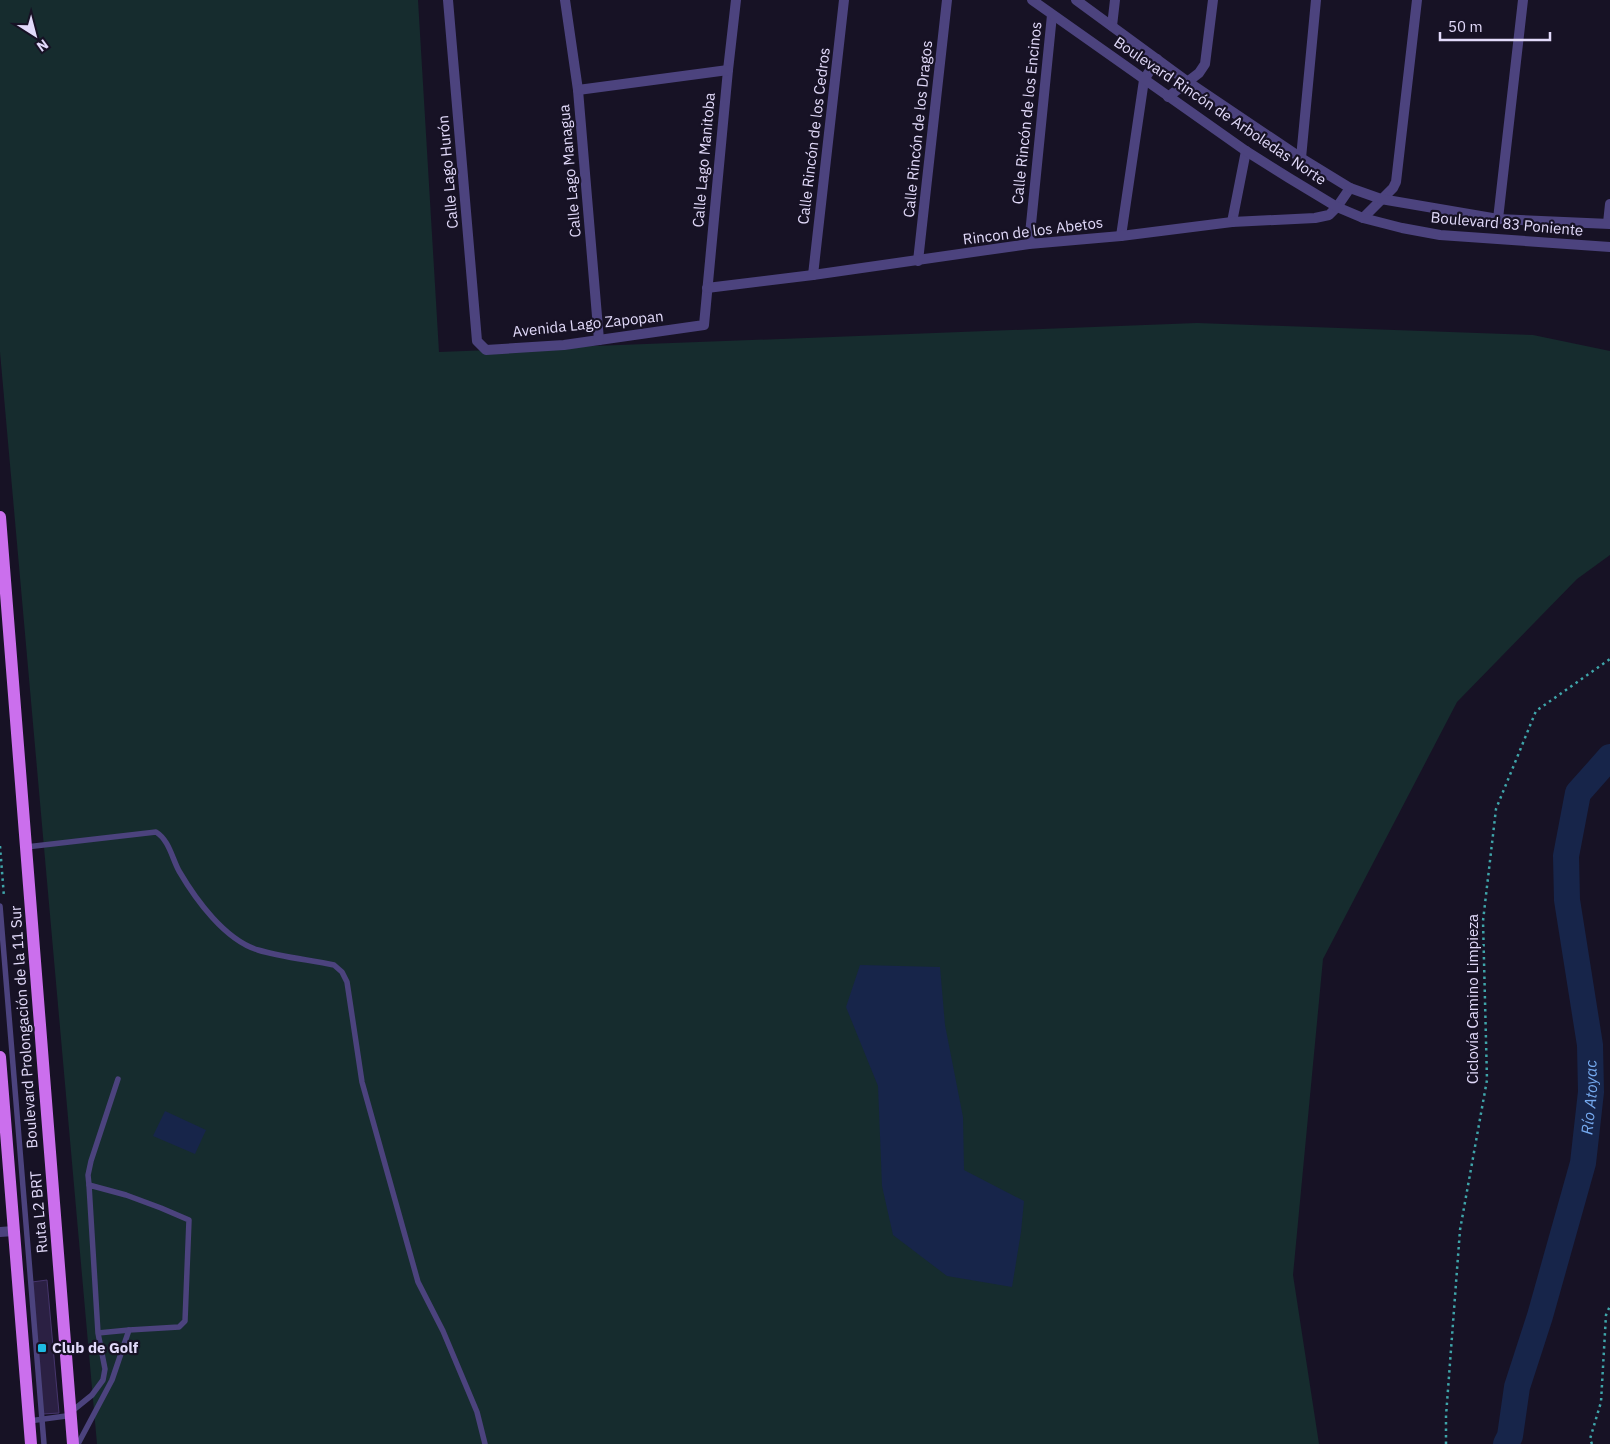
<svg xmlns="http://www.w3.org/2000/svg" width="1610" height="1444" font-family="'IBM Plex Sans',sans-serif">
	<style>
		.green { fill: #162c2e }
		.water { fill: #17254a }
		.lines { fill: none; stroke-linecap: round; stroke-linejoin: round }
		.river { stroke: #17254a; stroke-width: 26 }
		.building { fill: #2b2043; stroke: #46356c }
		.path { stroke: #3fa5aa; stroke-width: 2.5; stroke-dasharray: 2.5 4; stroke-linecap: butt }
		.service { stroke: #4c437e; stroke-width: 5.5 }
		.minor { stroke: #4c437e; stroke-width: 10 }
		.tertiary { stroke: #4c437e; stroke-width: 10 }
		.primary { stroke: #cb6fed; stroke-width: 12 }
		.poi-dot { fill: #1ebae3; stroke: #171225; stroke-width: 2 }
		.labels { text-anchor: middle; stroke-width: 4.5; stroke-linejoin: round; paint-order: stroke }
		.street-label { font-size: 15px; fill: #e2dafa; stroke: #171225 }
		.poi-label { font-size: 15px; font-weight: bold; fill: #e2dafa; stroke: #171225; text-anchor: start }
		.water-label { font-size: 16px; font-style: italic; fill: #75a9ee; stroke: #171225 }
	</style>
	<rect width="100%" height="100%" fill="#171225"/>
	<path class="green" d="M 0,0 L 418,0 L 439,352 L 1197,323 L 1533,335 L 1610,351 L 1610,555 L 1577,579 L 1457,702 L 1323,959 L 1293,1275 L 1319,1444 L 97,1444 L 0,352 Z"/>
	<g class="water">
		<path d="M 860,965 L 940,967 L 945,1025 L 963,1117 L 964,1170 L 1024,1201 L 1021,1232 L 1012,1287 L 947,1276 L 893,1235 L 882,1186 L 878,1086 L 846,1007 Z"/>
		<path d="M 165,1111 L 206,1130 L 195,1154 L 153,1136 Z"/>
	</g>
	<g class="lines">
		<path class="river" id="s1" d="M 1506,1444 L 1510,1436 L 1517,1387 L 1540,1316 L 1583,1163 L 1591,1092 L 1590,1045 L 1567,900 L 1566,856 L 1578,793 L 1610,757"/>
	</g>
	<path class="building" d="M 47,1280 L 59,1413 L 43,1414 L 32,1282 Z"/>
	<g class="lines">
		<g class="path">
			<path d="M 0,846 L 4,897"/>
			<path d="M 1446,1444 L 1446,1416 L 1460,1230 L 1487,1080 L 1483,921 L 1496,809 L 1536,711 L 1610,659"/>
			<path d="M 1592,1444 L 1590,1439 L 1601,1402 L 1606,1315 L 1610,1306"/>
		</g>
		<g class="service">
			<path d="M 26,847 L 156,832 C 169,840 172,858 179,871 C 196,900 225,940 258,950 C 281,957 310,960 334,965 L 342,972 L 347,982 L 362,1082 L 418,1282 L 443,1331 L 477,1412 L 485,1444"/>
			<path d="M 0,906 L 44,1444"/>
			<path d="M 89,1185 L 88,1175 L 91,1161 L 118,1079"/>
			<path d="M 29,1421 L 66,1416 L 92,1395 L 103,1380 L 105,1369 L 98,1333 L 89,1185 L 126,1195 L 161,1208 L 189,1220 L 185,1321 L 179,1327 L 129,1330 L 98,1333"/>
			<path d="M 78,1444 L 112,1380 L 129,1330"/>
		</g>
		<g class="minor">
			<path d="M 448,0 L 477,341 L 486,350 L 564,345 L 704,325 L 728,70 L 736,0"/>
			<path d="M 565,0 L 578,90 L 599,340"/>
			<path d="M 1112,26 L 1115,0"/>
			<path d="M 578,90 L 728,70"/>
			<path d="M 1168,97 L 1199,73 L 1205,64 L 1213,0"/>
			<path d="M 1301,158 L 1316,0"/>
			<path d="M 1363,218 L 1393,188 L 1396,182 L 1417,0"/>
			<path d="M 1498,219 L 1523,0"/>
			<path d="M 1232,222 L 1246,151"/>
			<path d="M 1608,223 L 1610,204"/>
			<path d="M 1121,236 L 1144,80 L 1157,59"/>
			<path d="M 1029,244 L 1052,15"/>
			<path d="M 918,261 L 947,0"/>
			<path d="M 813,275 L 844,0"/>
			<path d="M 707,288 L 813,275 L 1029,244 L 1121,236 L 1232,222 L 1315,218 L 1329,215 L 1337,207 L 1350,188"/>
			<path d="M 0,1232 L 14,1231"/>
		</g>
		<g class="tertiary">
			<path d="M 1032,0 L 1246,151 L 1289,178 L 1337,207 L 1363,218 L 1402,228 L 1440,235 L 1610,247"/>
			<path d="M 1076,0 L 1188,82 L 1301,158 L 1350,188 L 1381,199 L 1498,219 L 1610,224"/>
		</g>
		<g class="primary">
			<path d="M 0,517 L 73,1444"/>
			<path d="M 0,1057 L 31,1444"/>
		</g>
	</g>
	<rect class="poi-dot" x="37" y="1343" width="10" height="10" rx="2.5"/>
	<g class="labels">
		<g class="street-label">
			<text transform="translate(1220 111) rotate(34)" y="5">Boulevard Rincón de Arboledas Norte</text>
			<text transform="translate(1027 113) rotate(-84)" y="5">Calle Rincón de los Encinos</text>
			<text transform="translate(918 129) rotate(-84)" y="5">Calle Rincón de los Dragos</text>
			<text transform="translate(814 136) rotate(-83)" y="5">Calle Rincón de los Cedros</text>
			<text transform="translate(704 160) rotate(-85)" y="5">Calle Lago Manitoba</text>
			<text transform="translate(570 171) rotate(-95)" y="5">Calle Lago Managua</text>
			<text transform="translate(448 172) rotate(-95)" y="5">Calle Lago Hurón</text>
			<text transform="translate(1507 224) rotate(5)" y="5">Boulevard 83 Poniente</text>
			<text transform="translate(1033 231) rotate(-7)" y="5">Rincon de los Abetos</text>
			<text transform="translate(588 324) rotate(-6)" y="5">Avenida Lago Zapopan</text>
			<text transform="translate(1473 999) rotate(-90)" y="5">Ciclovía Camino Limpieza</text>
			<text transform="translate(24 1027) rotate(-94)" y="5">Boulevard Prolongación de la 11 Sur</text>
			<text transform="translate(39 1212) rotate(-95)" y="5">Ruta L2 BRT</text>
		</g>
		<g class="poi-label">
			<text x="52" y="1353">Club de Golf</text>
		</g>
		<g class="water-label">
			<text dy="6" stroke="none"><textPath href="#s1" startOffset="358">Río Atoyac</textPath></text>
		</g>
	</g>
	<g transform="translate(35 35) rotate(144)" stroke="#171225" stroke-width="4" paint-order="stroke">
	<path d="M0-4L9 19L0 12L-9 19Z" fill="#e2dafa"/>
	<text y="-8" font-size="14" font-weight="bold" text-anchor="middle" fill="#e2dafa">N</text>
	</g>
	<path d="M1440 32v8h110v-8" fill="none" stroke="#e2dafa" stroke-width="2.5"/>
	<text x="1448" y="32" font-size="15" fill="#e2dafa" stroke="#171225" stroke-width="4" paint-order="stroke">50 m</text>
</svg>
